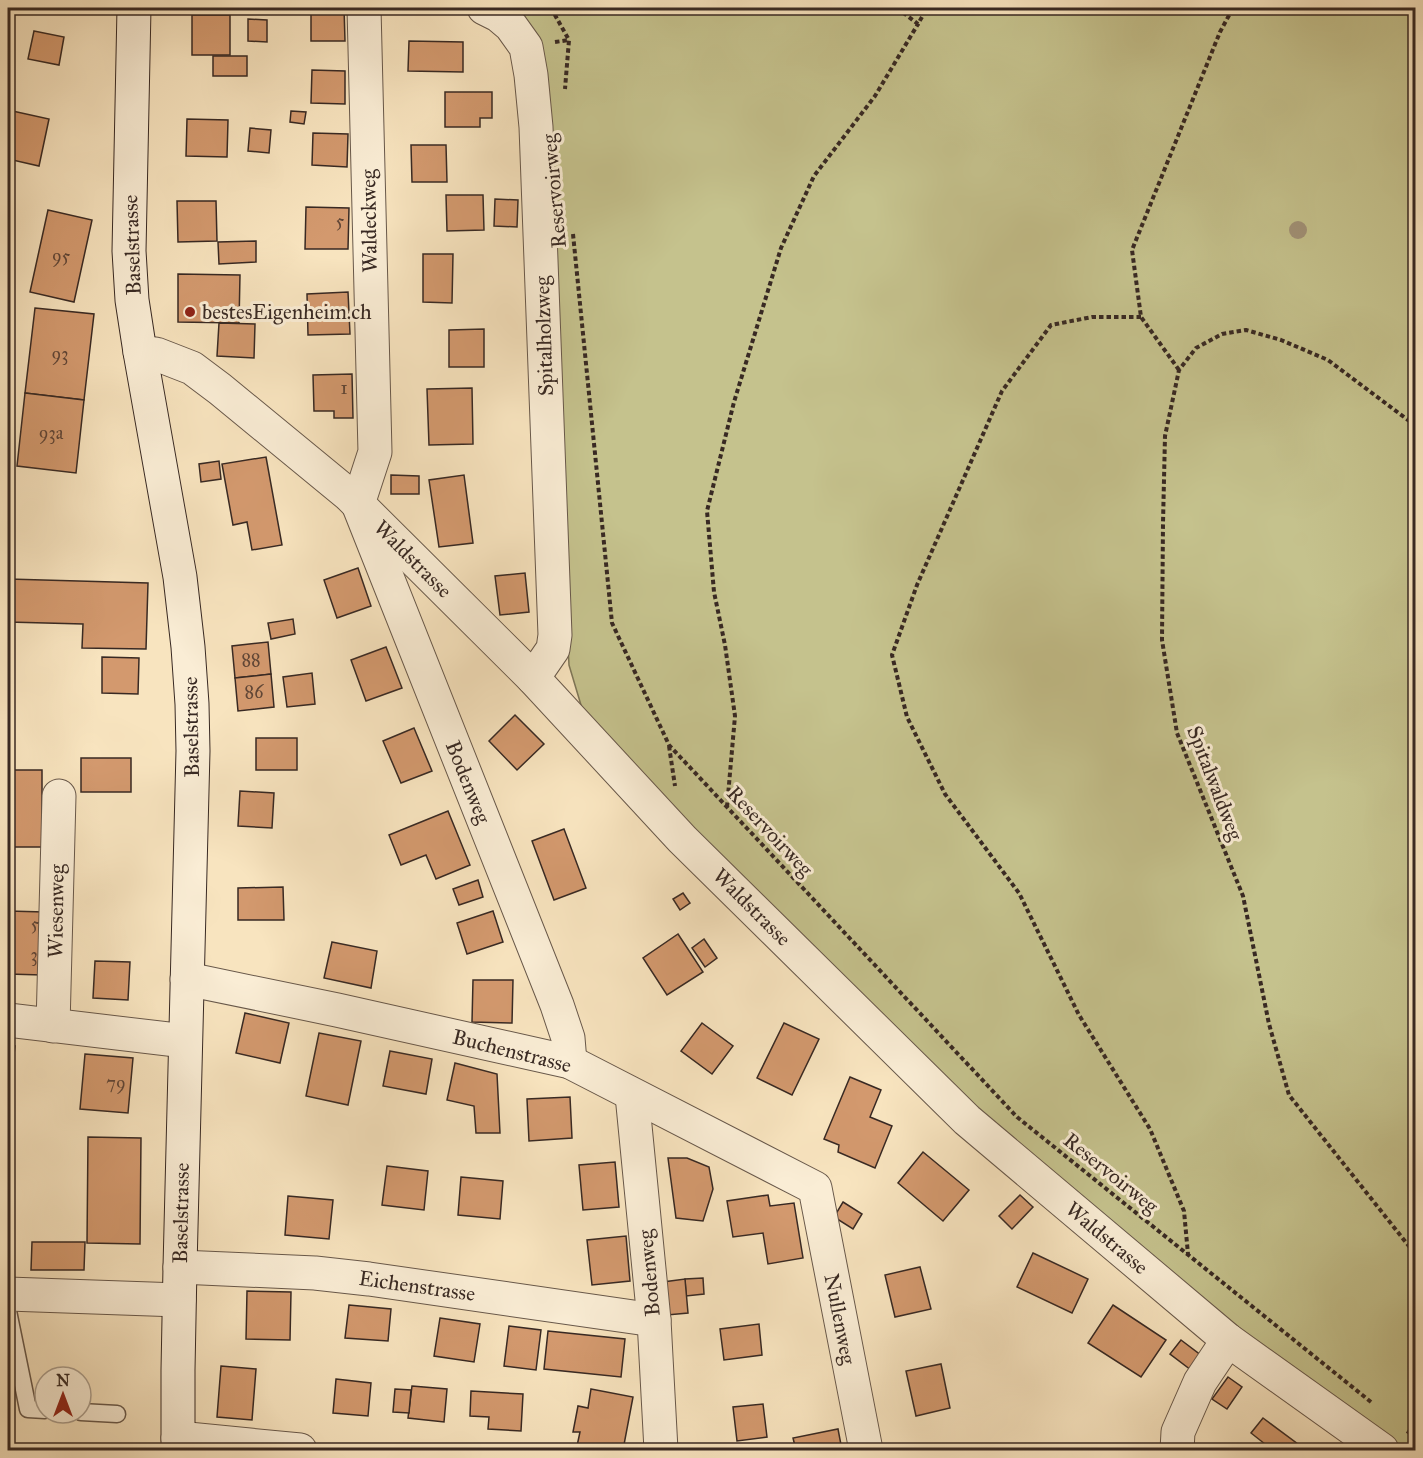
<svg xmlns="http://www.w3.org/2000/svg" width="1423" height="1458" font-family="'IM FELL Great Primer',serif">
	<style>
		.green { fill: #c5c28d; stroke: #7e7658; stroke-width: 1.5 }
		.building { fill: #d3996e; stroke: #382923; stroke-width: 1.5 }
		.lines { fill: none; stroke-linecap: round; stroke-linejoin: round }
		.service-casing { stroke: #68584a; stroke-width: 19 }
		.minor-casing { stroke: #68584a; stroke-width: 35 }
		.secondary-casing { stroke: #382923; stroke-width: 35 }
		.path { stroke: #382923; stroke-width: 4; stroke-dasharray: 4.5 3; stroke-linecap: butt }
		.service { stroke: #faedd5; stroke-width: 16 }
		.minor { stroke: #faedd5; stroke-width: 33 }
		.secondary { stroke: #faedd5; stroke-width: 33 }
		.tree { fill: #a29278 }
		.poi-dot { fill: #8f2418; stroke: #faedd5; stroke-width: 2 }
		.labels { text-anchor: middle; stroke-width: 6; stroke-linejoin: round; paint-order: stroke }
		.number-label { font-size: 18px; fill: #5f4536 }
		.street-label { font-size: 21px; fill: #382923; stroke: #faedd5 }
		.poi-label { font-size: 21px; fill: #382923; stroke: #faedd5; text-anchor: start }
	</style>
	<rect width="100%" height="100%" fill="#f8e4bf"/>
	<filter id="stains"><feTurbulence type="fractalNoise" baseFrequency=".00333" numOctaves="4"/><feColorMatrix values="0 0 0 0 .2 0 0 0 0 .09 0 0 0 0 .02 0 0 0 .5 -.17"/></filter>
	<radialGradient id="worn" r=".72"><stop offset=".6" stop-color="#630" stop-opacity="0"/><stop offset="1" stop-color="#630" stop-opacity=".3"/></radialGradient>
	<path class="green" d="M 506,8 L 1415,8 L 1415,1450 L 1382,1450 L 967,1120 L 584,715 L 569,665 L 541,103 Z"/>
	<g class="building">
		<path d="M 311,8 L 344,8 L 345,41 L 311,41 Z"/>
		<rect x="192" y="15" width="38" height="40"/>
		<path d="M 248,19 L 267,20 L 267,42 L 248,41 Z"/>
		<path d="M 34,31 L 64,37 L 59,65 L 28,59 Z"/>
		<path d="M 409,41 L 463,42 L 463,72 L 408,71 Z"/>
		<rect x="213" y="56" width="34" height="20"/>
		<path d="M 312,70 L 345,71 L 345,104 L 311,103 Z"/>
		<path d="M 445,92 L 492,92 L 492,118 L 480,118 L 480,127 L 445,127 Z"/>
		<path d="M 8,110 L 49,119 L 39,166 L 8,159 Z"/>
		<path d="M 291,111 L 306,112 L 304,124 L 290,122 Z"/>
		<path d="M 187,119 L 228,120 L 227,157 L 186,156 Z"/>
		<path d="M 250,128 L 271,130 L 269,153 L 248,151 Z"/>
		<path d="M 313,133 L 348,134 L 347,167 L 312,165 Z"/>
		<path d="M 411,145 L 446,145 L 447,182 L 412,182 Z"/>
		<path d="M 446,195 L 483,195 L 484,230 L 447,231 Z"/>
		<path d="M 495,199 L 518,200 L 517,227 L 494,226 Z"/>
		<path d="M 177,201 L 216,201 L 217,241 L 178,242 Z"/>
		<path d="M 306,207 L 349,208 L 348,249 L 305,249 Z"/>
		<path d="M 48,210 L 92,220 L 74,302 L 30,292 Z"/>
		<path d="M 256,241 L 256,262 L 219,264 L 218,242 Z"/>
		<path d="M 423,254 L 453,254 L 452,303 L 423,302 Z"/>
		<path d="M 178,274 L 240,275 L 239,323 L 178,322 Z"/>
		<path d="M 348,292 L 350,334 L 308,335 L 307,294 Z"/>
		<path d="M 35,308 L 94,314 L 84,400 L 25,393 Z"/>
		<path d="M 219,323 L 255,324 L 254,358 L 217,356 Z"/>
		<path d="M 484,329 L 484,367 L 449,367 L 449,330 Z"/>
		<path d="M 352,374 L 353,418 L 334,418 L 334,411 L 314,411 L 313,375 Z"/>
		<path d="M 472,388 L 473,444 L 429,445 L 427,389 Z"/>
		<path d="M 25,393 L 84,400 L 76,473 L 17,466 Z"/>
		<path d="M 266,457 L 282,545 L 252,550 L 247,522 L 233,525 L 222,464 Z"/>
		<path d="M 219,461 L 221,479 L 201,482 L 199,464 Z"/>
		<path d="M 391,475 L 419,476 L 419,494 L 391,494 Z"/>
		<path d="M 464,475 L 473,543 L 439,547 L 429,480 Z"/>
		<path d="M 358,568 L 371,606 L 337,618 L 324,580 Z"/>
		<path d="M 525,573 L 529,612 L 500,615 L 495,576 Z"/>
		<path d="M 8,579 L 148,583 L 146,649 L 82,648 L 83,624 L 8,622 Z"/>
		<path d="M 293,619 L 295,634 L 271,639 L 268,623 Z"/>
		<path d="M 268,642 L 271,674 L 235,678 L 232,646 Z"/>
		<path d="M 386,647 L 402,688 L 366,701 L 351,660 Z"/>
		<path d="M 102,657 L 139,658 L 138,694 L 102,693 Z"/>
		<path d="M 312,673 L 315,704 L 287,707 L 283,677 Z"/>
		<path d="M 271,674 L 274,707 L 238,711 L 235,678 Z"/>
		<path d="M 515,715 L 544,744 L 517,770 L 489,741 Z"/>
		<path d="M 414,728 L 432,771 L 401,783 L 383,741 Z"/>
		<rect x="256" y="738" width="41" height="32"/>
		<rect x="81" y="758" width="50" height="34"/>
		<rect x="8" y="770" width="34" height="77"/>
		<path d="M 240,791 L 274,793 L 272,828 L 238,826 Z"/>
		<path d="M 448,811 L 470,865 L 436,879 L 426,855 L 401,865 L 389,835 Z"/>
		<path d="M 564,829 L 586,888 L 554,900 L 532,841 Z"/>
		<path d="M 478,880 L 483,897 L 459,905 L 453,889 Z"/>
		<path d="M 283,887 L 284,920 L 238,920 L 238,888 Z"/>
		<path d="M 683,893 L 690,903 L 680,910 L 673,899 Z"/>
		<path d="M 8,911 L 44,912 L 42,975 L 8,974 Z"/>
		<path d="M 493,911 L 503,942 L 467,954 L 457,923 Z"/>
		<path d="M 678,934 L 703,972 L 667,995 L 643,958 Z"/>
		<path d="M 704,939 L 717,958 L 705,967 L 692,948 Z"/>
		<path d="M 332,942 L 377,951 L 371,988 L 324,978 Z"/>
		<path d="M 95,961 L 130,962 L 128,1000 L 93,998 Z"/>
		<path d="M 473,980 L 513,980 L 512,1023 L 472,1022 Z"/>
		<path d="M 245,1013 L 289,1023 L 280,1063 L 236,1053 Z"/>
		<path d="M 702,1023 L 733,1046 L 712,1074 L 681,1051 Z"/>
		<path d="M 784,1023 L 819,1039 L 792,1095 L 757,1078 Z"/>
		<path d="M 319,1033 L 361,1041 L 348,1105 L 306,1096 Z"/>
		<path d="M 8,1046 L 15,1046 L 9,1094 L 8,1093 Z"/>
		<path d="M 390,1051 L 432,1059 L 426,1094 L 383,1086 Z"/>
		<path d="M 85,1054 L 133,1058 L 128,1113 L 80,1109 Z"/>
		<path d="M 455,1063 L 497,1074 L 500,1133 L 476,1133 L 474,1106 L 447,1100 Z"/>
		<path d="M 850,1077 L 881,1090 L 870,1117 L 892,1126 L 875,1168 L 838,1152 L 839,1145 L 824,1139 Z"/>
		<path d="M 570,1097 L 572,1138 L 529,1141 L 527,1099 Z"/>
		<path d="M 88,1137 L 141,1138 L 140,1244 L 87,1243 Z"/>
		<path d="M 923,1152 L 969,1190 L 943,1221 L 898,1183 Z"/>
		<path d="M 668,1158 L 687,1158 L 709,1167 L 713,1189 L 703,1221 L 676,1218 Z"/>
		<path d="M 615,1162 L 619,1207 L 583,1210 L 579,1165 Z"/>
		<path d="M 387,1166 L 428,1171 L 424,1210 L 382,1205 Z"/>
		<path d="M 461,1177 L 503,1181 L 500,1219 L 458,1215 Z"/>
		<path d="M 768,1195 L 770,1206 L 794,1203 L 803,1258 L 768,1264 L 763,1233 L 733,1237 L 727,1201 Z"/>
		<path d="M 1020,1195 L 1033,1207 L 1012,1229 L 999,1216 Z"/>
		<path d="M 288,1196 L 333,1200 L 329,1239 L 285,1235 Z"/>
		<path d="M 843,1202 L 862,1214 L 853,1229 L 834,1217 Z"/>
		<path d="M 626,1236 L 630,1281 L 592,1285 L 587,1240 Z"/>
		<path d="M 32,1242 L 85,1242 L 84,1270 L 31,1270 Z"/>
		<path d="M 1033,1253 L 1088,1279 L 1072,1313 L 1017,1287 Z"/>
		<path d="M 920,1267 L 931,1309 L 895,1317 L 885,1275 Z"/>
		<path d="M 703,1278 L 704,1294 L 686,1296 L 685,1279 Z"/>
		<path d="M 685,1279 L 688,1313 L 667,1315 L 663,1282 Z"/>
		<path d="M 247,1291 L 291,1292 L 290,1340 L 246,1339 Z"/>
		<path d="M 349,1305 L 391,1309 L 388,1341 L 345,1338 Z"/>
		<path d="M 1113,1305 L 1166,1340 L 1141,1377 L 1088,1343 Z"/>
		<path d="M 440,1318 L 480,1324 L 474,1362 L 434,1356 Z"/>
		<path d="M 759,1324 L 762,1355 L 724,1360 L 720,1329 Z"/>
		<path d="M 509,1326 L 541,1330 L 536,1370 L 504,1366 Z"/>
		<path d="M 548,1331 L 625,1339 L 621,1377 L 544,1369 Z"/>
		<path d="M 1181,1340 L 1202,1356 L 1191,1370 L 1170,1354 Z"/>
		<path d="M 941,1364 L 950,1408 L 916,1416 L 906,1371 Z"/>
		<path d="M 221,1366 L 256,1369 L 252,1420 L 217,1417 Z"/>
		<path d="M 1228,1377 L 1242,1387 L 1227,1409 L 1212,1399 Z"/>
		<path d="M 336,1379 L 371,1383 L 368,1416 L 333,1413 Z"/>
		<path d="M 412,1386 L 447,1389 L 444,1422 L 408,1418 Z"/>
		<path d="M 395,1389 L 411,1390 L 409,1413 L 393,1412 Z"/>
		<path d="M 591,1389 L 633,1397 L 623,1450 L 600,1450 L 577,1446 L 580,1432 L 573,1432 L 578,1406 L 588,1408 Z"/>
		<path d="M 471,1391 L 523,1394 L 521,1431 L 488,1429 L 489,1417 L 470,1416 Z"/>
		<path d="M 763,1404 L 767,1437 L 737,1441 L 733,1407 Z"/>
		<path d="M 1263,1418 L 1306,1450 L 1268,1450 L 1270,1448 L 1251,1433 Z"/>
		<path d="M 838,1429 L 842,1450 L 796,1450 L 793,1438 Z"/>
	</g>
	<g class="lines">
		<defs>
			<g id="service">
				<path d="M 8,1311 L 28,1409 L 45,1410"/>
				<path d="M 81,1412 L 117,1414"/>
			</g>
			<g id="minor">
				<path d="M 364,8 L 375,452 L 358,504 L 557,1005 L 568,1038 L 570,1062"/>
				<path d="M 484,8 L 498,15 L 511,26 L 526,47 L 531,75 L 536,127 L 555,635 L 553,649 L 533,678"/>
				<path d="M 140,352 L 156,354 L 192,368 L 220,389 L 349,495 L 533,678 L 682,839 L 967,1120 L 1228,1340 L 1382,1450"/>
				<path d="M 187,979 L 337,1010 L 570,1062 L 815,1188 L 866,1450"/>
				<path d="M 8,1020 L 185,1041"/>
				<path d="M 53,1026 L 59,796"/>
				<path d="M 632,1095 L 654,1320 L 661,1450"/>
				<path d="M 180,1267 L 315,1273 L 369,1279 L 654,1320"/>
				<path d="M 8,1294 L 179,1300"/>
				<path d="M 178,1438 L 300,1450"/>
				<path d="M 1177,1450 L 1178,1432 L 1200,1382 L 1228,1340"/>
			</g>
			<path id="secondary" d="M 134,8 L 129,251 L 132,300 L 140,352 L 180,577 L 188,647 L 192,704 L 193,751 L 180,1267 L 178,1370 L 178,1450"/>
		</defs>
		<use href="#service" class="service-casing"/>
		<use href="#minor" class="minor-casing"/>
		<use href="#secondary" class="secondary-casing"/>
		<g class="path">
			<path d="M 551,8 L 569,40 L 565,89"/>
			<path d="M 897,8 L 918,24 L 927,8"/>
			<path d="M 555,42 L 569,40"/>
			<path d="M 573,234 L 612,623 L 669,745 L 1017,1117 L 1371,1402"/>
			<path d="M 1141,317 L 1092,317 L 1051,325 L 1002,391 L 917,585 L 892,655 L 907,717 L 945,794 L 1019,893 L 1079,1015 L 1150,1129 L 1184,1211 L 1188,1254"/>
			<path d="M 1179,370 L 1141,317 L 1132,250 L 1220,32 L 1233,8"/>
			<path d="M 1416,426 L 1328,360 L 1281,340 L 1246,330 L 1222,334 L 1196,348 L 1179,370 L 1165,436 L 1163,523 L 1162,640 L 1177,733 L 1243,896 L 1269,1024 L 1289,1095 L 1416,1255"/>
			<path d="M 669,746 L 675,786"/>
			<path d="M 727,807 L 735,716 L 725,645 L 714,592 L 707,511 L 734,402 L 781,248 L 814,176 L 875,96 L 918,24"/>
			<path d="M 1407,1431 L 1416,1437"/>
		</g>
		<use href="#service" class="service"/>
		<use href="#minor" class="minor"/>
		<use href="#secondary" class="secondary"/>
	</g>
	<circle class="tree" cx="1298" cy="230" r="9"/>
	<circle class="poi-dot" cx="190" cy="312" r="6"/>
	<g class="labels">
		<g class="number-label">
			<text x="340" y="227">5</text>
			<text x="61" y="262">95</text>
			<text x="60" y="360">93</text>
			<text x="344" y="394">1</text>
			<text x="51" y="439">93a</text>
			<text x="251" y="666">88</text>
			<text x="254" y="698">86</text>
			<text x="35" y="930">5</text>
			<text x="34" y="961">3</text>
			<text x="116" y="1089">79</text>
		</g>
		<g class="street-label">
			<text transform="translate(554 191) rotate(-95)" y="7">Reservoirweg</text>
			<text transform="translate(369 221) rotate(-91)" y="7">Waldeckweg</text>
			<text transform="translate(132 245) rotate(-92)" y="7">Baselstrasse</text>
			<text transform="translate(544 336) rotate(-92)" y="7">Spitalholzweg</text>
			<text transform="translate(413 559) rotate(45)" y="7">Waldstrasse</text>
			<text transform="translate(191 727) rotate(-91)" y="7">Baselstrasse</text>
			<text transform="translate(468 782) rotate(68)" y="7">Bodenweg</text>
			<text transform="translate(1215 783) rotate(69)" y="7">Spitalwaldweg</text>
			<text transform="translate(770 831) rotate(47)" y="7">Reservoirweg</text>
			<text transform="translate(752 907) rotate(45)" y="7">Waldstrasse</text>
			<text transform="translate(56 911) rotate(-89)" y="7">Wiesenweg</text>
			<text transform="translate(512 1051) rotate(14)" y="7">Buchenstrasse</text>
			<text transform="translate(1111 1173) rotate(39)" y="7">Reservoirweg</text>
			<text transform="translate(181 1213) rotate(-89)" y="7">Baselstrasse</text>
			<text transform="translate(1107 1238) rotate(40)" y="7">Waldstrasse</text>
			<text transform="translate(649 1273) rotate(-95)" y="7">Bodenweg</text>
			<text transform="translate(417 1286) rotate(8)" y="7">Eichenstrasse</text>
			<text transform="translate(840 1319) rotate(79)" y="7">Nullenweg</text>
		</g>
		<g class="poi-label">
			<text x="202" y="319">bestesEigenheim.ch</text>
		</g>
	</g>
	<rect width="1423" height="1458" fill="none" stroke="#f8e4bf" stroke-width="30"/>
	<rect x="9" y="9" width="1405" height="1440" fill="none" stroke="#382923" stroke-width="3"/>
	<rect x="15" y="15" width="1393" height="1428" fill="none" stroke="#382923" stroke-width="1.5"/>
	<g transform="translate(63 1395)"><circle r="28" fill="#faedd5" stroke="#ac9f8e" stroke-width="1.5"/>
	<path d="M0-4.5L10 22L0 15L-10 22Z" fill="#8f2418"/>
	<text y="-9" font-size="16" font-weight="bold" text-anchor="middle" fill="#382923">N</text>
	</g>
	<rect width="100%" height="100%" filter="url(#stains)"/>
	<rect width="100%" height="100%" fill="url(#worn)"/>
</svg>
